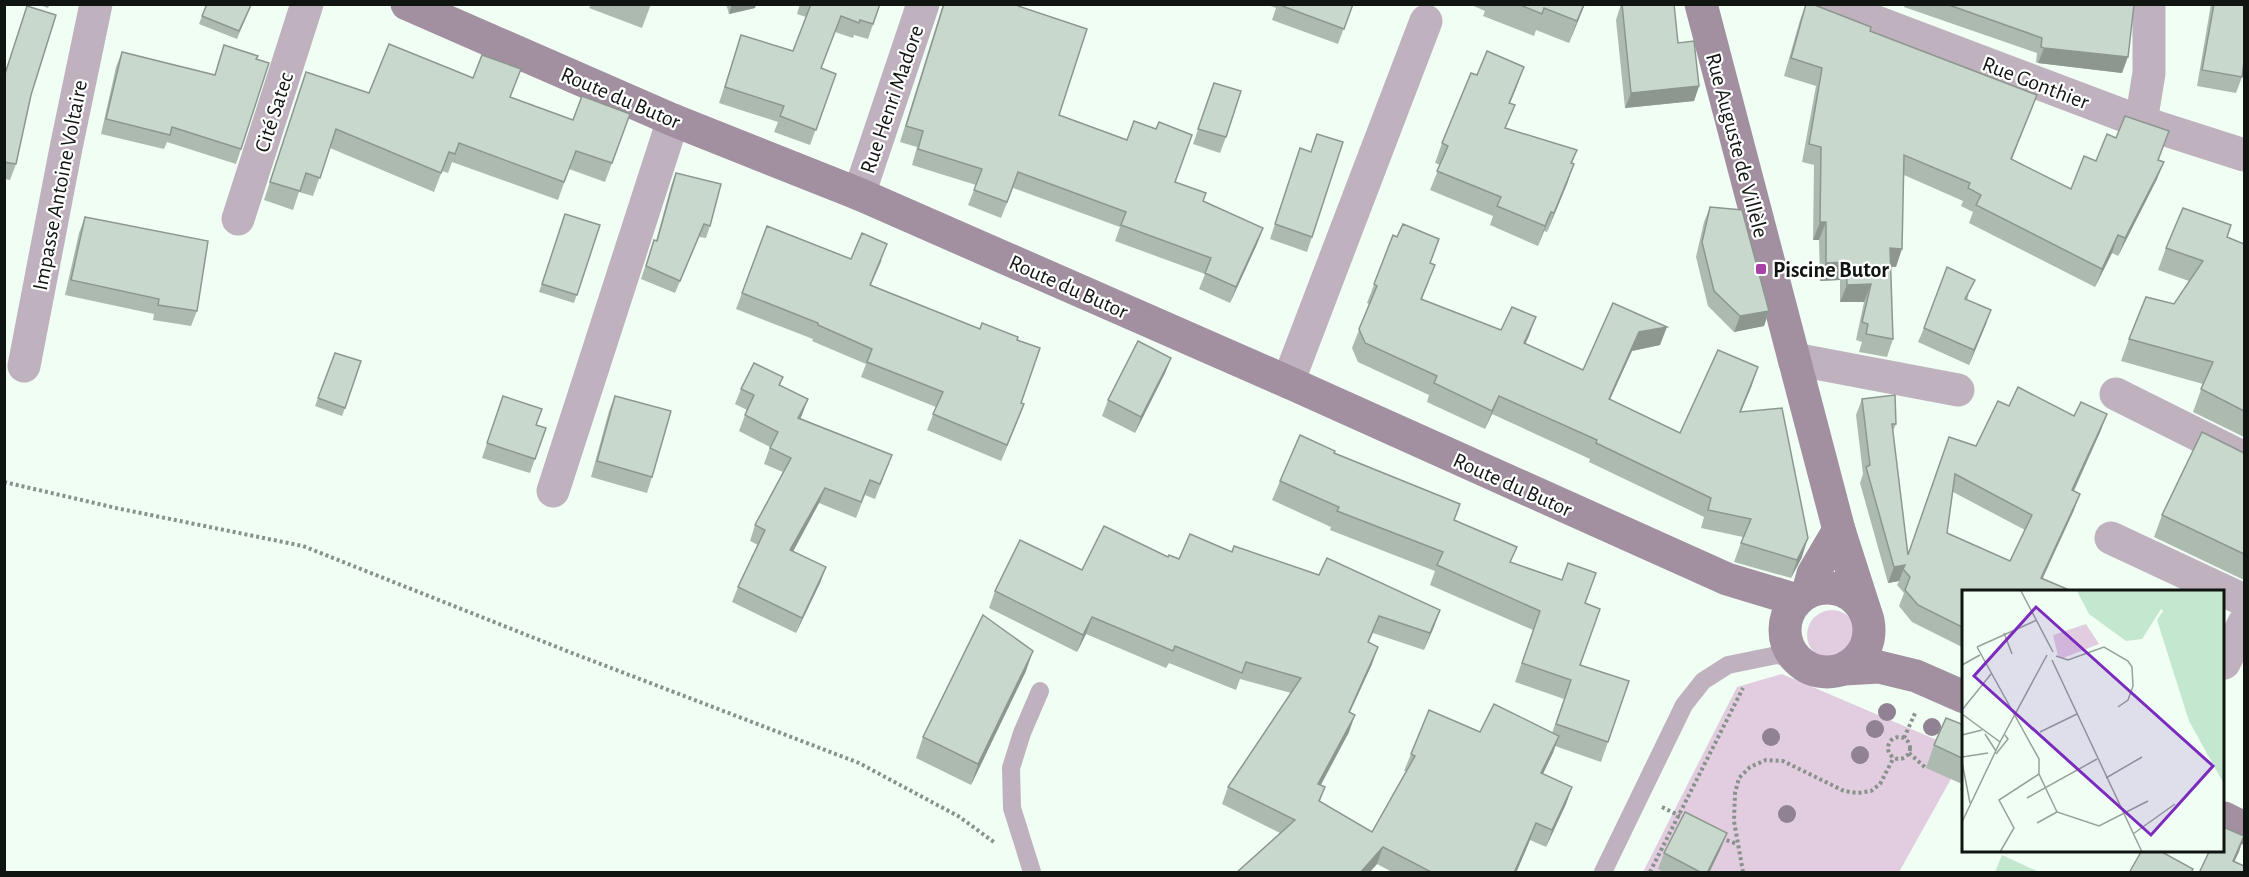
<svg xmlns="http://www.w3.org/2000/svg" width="2249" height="877" font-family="'Alegreya Sans',sans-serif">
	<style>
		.green { fill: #e2cde0 }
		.water { fill: #c4e7cf }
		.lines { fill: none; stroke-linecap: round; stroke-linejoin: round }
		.path { stroke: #88928b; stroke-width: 4; stroke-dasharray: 3 3; stroke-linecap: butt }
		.lane { stroke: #bfb2be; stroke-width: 18 }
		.street { stroke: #bfb2be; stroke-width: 33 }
		.secondary { stroke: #a28fa0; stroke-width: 33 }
		.tree { fill: #908292 }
		.wall { fill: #adbab0; fill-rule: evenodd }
		.shaded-wall { fill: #8d9790 }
		.building { fill: #c9d8cd; stroke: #8d9790; stroke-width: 1.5; fill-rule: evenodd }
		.poi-dot { fill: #a742a7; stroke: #fff; stroke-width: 2 }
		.labels { text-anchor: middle; stroke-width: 4.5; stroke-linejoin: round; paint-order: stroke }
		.street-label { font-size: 22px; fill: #101511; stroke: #fff }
		.poi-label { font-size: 22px; font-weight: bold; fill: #101511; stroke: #fff; text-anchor: start }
		.inset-road { fill: none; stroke: #96a199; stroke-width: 1.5 }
		.view { fill: #7b2cbf; fill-opacity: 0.15; stroke: #7b2cbf; stroke-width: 3 }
		.inset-edge { fill: none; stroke: #101511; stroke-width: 3 }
	</style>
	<rect width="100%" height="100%" fill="#f0fef4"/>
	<g class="green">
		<circle cx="1832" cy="635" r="25"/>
		<path d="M 1782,674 L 1937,740 L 1951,779 L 1899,872 L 1643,872 L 1737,687 Z"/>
	</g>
	<path class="water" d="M 2002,855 L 2039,872 L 1995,872 Z"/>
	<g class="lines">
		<g class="path">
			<path d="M 4,482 L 116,508 L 303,546 L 572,653 L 859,763 L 958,816 L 994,842"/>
			<circle cx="1899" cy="748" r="11"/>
			<path d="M 1904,738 L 1916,711"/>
			<path d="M 1909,753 L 1926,768"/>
			<path d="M 1662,807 L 1680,816"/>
			<path d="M 1721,838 L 1737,844"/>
			<path d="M 1650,872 L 1743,688"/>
			<path d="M 1743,872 L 1734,821 L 1735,793 L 1739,778 L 1750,767 L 1766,760 L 1783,761 L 1844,791 L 1858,793 L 1871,791 L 1880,784 L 1894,757"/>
		</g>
		<g class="lane">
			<path d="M 1032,872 L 1012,808 L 1011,768 L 1022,733 L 1040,691"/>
			<path d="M 1603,872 L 1684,705 L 1703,681 L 1728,665 L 1777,655 L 1795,659"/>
		</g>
		<g class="street">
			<path d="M 1829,4 L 2141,122 L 2244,155"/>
			<path d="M 2141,122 L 2149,73 L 2149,4"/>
			<path d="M 859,194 L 923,4"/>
			<path d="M 238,219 L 307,4"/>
			<path d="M 1794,359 L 1958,390"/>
			<path d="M 24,366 L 66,148 L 96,4"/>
			<path d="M 1288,382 L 1426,21"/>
			<path d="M 2116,394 L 2244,458"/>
			<path d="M 553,491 L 673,120"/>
			<path d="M 2111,538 L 2244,600"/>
			<path d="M 2224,663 L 2244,623"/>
		</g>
		<g class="secondary">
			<path d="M 407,4 L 673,120 L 859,194 L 1288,382 L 1727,579 L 1797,600"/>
			<path d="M 1701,4 L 1839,530 L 1865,611"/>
			<circle cx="1827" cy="630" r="42"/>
			<path d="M 1808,592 L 1813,574 L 1839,530"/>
			<path d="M 1844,669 L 1879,667 L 1916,676 L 1964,697"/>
			<path d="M 2224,818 L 2244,828"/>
		</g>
	</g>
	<g class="tree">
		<circle cx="1887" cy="712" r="9"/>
		<circle cx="1932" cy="727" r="9"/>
		<circle cx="1875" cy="729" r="9"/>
		<circle cx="1771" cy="737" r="9"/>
		<circle cx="1860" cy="755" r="9"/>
		<circle cx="1787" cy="814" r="9"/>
	</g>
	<g class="wall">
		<path d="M 37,4 L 50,4 L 48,8 Z"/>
		<path d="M 589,4 L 651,4 L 642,28 L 589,8 L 591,5 Z"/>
		<path d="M 726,4 L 756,4 L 755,8 L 729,14 Z"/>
		<path d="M 800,4 L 880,4 L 868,39 L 854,35 L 853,38 L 835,32 L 821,68 L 836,74 L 810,145 L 774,132 L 778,122 L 719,103 L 741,35 L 793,51 L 806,17 L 797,14 Z"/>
		<path d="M 943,4 L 1018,4 L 1018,6 L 1059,115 L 1175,182 L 1203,201 L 1263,228 L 1257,244 L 1230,303 L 1199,289 L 1205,274 L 1115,241 L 1120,227 L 1013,188 L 1001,218 L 968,205 L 976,185 L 912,165 L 917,147 L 900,142 Z"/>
		<path d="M 1265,4 L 1353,4 L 1338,44 L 1272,20 L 1276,8 Z"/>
		<path d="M 1469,4 L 1585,4 L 1569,43 L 1536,30 L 1534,36 L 1483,16 L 1485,11 Z"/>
		<path d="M 1621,4 L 1678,43 L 1699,86 L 1694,101 L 1625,108 L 1616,20 Z"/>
		<path d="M 1806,4 L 1870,31 L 2037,95 L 2012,159 L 2071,189 L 2096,161 L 2159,160 L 2157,179 L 2118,256 L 2112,253 L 2095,287 L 1969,223 L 1973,212 L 1961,206 L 1963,201 L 1904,175 L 1896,267 L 1890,266 L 1893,339 L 1887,357 L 1859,352 L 1862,342 L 1856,340 L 1864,302 L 1840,302 L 1840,280 L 1820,281 L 1819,240 L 1813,240 L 1814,165 L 1802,162 L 1816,86 L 1784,76 L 1800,20 Z"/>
		<path d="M 1905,4 L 2134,5 L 2122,73 L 2038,63 L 2036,62 L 2037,53 L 1904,7 Z"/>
		<path d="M 2211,4 L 2244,4 L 2244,68 L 2243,68 L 2242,77 L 2236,93 L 2197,86 Z"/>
		<path d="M 27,6 L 31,95 L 16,164 L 10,180 L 4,179 L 4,75 Z"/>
		<path d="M 248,13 L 237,39 L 199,24 L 202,16 Z"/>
		<path d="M 224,45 L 256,59 L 241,149 L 236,164 L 167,142 L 164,149 L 101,134 L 116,67 L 122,52 L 215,75 Z"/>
		<path d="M 306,72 L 369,93 L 510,97 L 573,120 L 630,114 L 605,182 L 569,169 L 558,200 L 452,162 L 448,173 L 442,171 L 434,192 L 330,148 L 313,196 L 299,192 L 293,210 L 264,200 Z"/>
		<path d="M 1477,75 L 1517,86 L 1510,103 L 1506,128 L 1577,150 L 1572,164 L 1567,184 L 1547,232 L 1544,231 L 1538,246 L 1490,225 L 1493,216 L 1430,190 L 1440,165 L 1435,163 L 1442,143 Z"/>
		<path d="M 1214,83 L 1226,137 L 1220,153 L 1193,144 Z"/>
		<path d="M 1300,148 L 1312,237 L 1307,252 L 1270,239 Z"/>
		<path d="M 676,173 L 710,226 L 706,238 L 699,237 L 675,293 L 641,279 L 654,240 L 656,241 L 671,186 Z"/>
		<path d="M 1710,207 L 1769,311 L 1764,326 L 1734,332 L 1708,306 L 1696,257 L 1704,222 Z"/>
		<path d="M 565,214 L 600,225 L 574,303 L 539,292 Z"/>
		<path d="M 85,217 L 197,311 L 191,326 L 153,320 L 154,314 L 65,295 L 79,233 Z"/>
		<path d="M 767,226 L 851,259 L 882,260 L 871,285 L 980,329 L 1017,340 L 1021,403 L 1024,404 L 1001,461 L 927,430 L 936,407 L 861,377 L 866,364 L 812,341 L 813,339 L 736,309 Z"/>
		<path d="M 1393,235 L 1430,263 L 1428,284 L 1422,299 L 1501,330 L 1536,317 L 1525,344 L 1583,370 L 1613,303 L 1660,345 L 1632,351 L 1610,399 L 1680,433 L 1752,385 L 1740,412 L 1802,557 L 1791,578 L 1734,562 L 1743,537 L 1701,528 L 1704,517 L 1589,462 L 1590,459 L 1492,414 L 1485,429 L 1427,402 L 1429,395 L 1358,362 L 1352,348 L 1369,304 L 1367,303 Z"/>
		<path d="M 2227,237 L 2244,244 L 2244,437 L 2193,412 L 2203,384 L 2121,361 L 2129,339 L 2174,304 L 2189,281 L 2158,270 L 2166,248 Z"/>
		<path d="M 1969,294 L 1967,300 L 1986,324 L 1969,365 L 1918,342 L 1924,328 Z"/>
		<path d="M 335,353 L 345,408 L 342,416 L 315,406 Z"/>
		<path d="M 1171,358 L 1165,373 L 1135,433 L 1102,416 L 1108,400 Z"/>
		<path d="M 783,377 L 780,385 L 802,415 L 800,418 L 892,455 L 875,499 L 865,495 L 856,518 L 819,503 L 793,552 L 826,567 L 820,583 L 796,633 L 732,602 L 738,587 L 758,545 L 750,541 L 755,525 L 783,472 L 764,464 L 770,447 L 739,431 L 747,410 L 735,404 L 741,389 Z"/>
		<path d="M 503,396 L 536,425 L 546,428 L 530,473 L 482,458 Z"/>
		<path d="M 615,396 L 652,477 L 647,493 L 591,477 L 609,411 Z"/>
		<path d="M 1862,399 L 1896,424 L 1893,431 L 1908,555 L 1949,437 L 1976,446 L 2009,406 L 2101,430 L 2074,491 L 2074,510 L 2043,578 L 1964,592 L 1964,648 L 1912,622 L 1899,606 L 1904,593 L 1897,585 L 1899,581 L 1888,583 L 1860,483 L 1863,474 L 1856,415 ZM 1953,492 L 2025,530 L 2010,561 L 1947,533 Z"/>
		<path d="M 1334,453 L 1454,520 L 1511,563 L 1585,603 L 1580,665 L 1608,742 L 1601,762 L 1555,746 L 1543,774 L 1572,787 L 1566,804 L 1546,847 L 1530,840 L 1516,873 L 1394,873 L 1377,864 L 1369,873 L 1236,873 L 1280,833 L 1222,804 L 1228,787 L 1291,693 L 1240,679 L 1236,690 L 1169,663 L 1166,668 L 1086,634 L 1077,652 L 989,608 L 995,591 L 1082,570 L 1168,557 L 1179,559 L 1232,552 L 1319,575 L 1440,610 L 1424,650 L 1373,633 L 1369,642 L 1372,664 L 1350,712 L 1349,732 L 1321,785 L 1325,787 L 1320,801 L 1372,832 L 1406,771 L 1404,771 L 1411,754 L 1480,732 L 1552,733 L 1564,699 L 1515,682 L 1533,630 L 1430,585 L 1435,571 L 1330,530 L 1331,527 L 1272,500 L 1280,481 Z"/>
		<path d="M 2244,453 L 2244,580 L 2154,537 L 2162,515 Z"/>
		<path d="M 1026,671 L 971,785 L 916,758 L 923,737 Z"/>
		<path d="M 1964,725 L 1964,792 L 1960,790 L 1962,784 L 1926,768 L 1934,745 Z"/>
		<path d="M 1727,833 L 1721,848 L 1709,873 L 1666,873 L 1658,869 L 1664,853 Z"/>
	</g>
	<g class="shaded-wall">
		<path d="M 732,4 L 756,4 L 755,8 L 729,14 Z"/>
		<path d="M 1584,4 L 1585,4 L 1569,43 L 1577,21 Z"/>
		<path d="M 2044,48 L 2128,57 L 2122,73 L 2038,63 Z"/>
		<path d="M 1524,67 L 1517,86 L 1502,122 L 1509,103 Z"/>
		<path d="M 1699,86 L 1694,101 L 1625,108 L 1631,93 Z"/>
		<path d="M 2164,162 L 2157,179 L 2118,256 L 2125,238 Z"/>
		<path d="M 1574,164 L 1567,184 L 1547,232 L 1554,213 Z"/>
		<path d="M 1551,212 L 1544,231 L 1538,246 L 1545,226 Z"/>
		<path d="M 1820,222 L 1826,222 L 1819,240 L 1813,240 Z"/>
		<path d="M 1263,228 L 1257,244 L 1230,303 L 1236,287 Z"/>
		<path d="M 2118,235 L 2112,253 L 2095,287 L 2102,269 Z"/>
		<path d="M 1890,248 L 1902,249 L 1896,267 L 1883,266 Z"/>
		<path d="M 1846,262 L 1840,280 L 1820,281 L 1826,263 Z"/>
		<path d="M 1871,284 L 1864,302 L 1840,302 L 1847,285 Z"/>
		<path d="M 1991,310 L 1986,324 L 1969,365 L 1974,350 Z"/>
		<path d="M 1769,311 L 1764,326 L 1734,332 L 1740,316 Z"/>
		<path d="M 1536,317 L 1529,336 L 1517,362 L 1524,343 Z"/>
		<path d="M 1667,327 L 1660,345 L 1632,351 L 1602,417 L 1609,399 L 1639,332 Z"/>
		<path d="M 1171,358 L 1165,373 L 1135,433 L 1141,417 Z"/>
		<path d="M 1758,367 L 1752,385 L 1733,431 L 1740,412 Z"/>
		<path d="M 1499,396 L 1492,414 L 1485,429 L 1492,411 Z"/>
		<path d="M 808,399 L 802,415 L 793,433 L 798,418 Z"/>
		<path d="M 1024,404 L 1018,420 L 1001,461 L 1007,445 Z"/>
		<path d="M 2107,414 L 2101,430 L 2066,507 L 2072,490 Z"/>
		<path d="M 825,488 L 819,503 L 785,566 L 790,550 Z"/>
		<path d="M 2080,494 L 2074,510 L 2036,592 L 2041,578 Z"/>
		<path d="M 1808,538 L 1802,557 L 1791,578 L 1797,560 Z"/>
		<path d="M 1905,565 L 1899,581 L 1888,583 L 1894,567 Z"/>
		<path d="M 826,567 L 820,583 L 796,633 L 802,618 Z"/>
		<path d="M 1440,610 L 1434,627 L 1424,650 L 1430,633 Z"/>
		<path d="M 1092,617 L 1086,634 L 1077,652 L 1083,635 Z"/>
		<path d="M 1378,647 L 1372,664 L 1342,729 L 1349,712 Z"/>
		<path d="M 1033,651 L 1026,671 L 971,785 L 978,764 Z"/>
		<path d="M 1355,715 L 1349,732 L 1312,801 L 1318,784 Z"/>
		<path d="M 1559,736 L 1553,753 L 1535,790 L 1541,773 Z"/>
		<path d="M 1572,787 L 1566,804 L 1546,847 L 1552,830 Z"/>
		<path d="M 1536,823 L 1530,840 L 1516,873 L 1514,873 Z"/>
		<path d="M 1727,833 L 1721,848 L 1709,873 L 1707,873 Z"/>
		<path d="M 2244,836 L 2239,852 L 2229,873 L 2233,861 Z"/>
		<path d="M 1383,847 L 1377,864 L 1369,873 L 1360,873 Z"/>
	</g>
	<g class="building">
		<path d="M 207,4 L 249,4 L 251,5 L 239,31 L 202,16 Z"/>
		<path d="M 811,4 L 880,4 L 873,24 L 860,20 L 859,23 L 841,16 L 821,68 L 836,74 L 816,130 L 780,116 L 784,106 L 725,87 L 741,35 L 793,51 Z"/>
		<path d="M 944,4 L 1018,4 L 1018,6 L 1087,29 L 1059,115 L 1127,140 L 1134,121 L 1156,129 L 1159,122 L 1192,135 L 1175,182 L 1206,193 L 1203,201 L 1263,228 L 1236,287 L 1205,273 L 1211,258 L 1121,225 L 1126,212 L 1018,172 L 1007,202 L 974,190 L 982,169 L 918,149 L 923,131 L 906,126 Z"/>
		<path d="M 1277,4 L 1353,4 L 1344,29 Z"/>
		<path d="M 1518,4 L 1584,4 L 1577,21 L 1544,8 L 1542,14 Z"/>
		<path d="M 1622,4 L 1674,4 L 1678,43 L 1694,41 L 1699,86 L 1631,93 Z"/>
		<path d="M 1806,4 L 1812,4 L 1871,27 L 1870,31 L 2037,95 L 2011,159 L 2071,189 L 2084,156 L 2096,161 L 2107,134 L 2116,138 L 2125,116 L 2169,131 L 2158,160 L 2164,162 L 2125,238 L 2118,235 L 2102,269 L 1976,205 L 1981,195 L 1968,188 L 1970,183 L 1904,155 L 1902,249 L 1890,248 L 1893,339 L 1866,334 L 1868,324 L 1862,322 L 1871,284 L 1847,285 L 1846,262 L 1826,263 L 1826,222 L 1820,222 L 1821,147 L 1809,144 L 1822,68 L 1791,58 Z"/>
		<path d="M 1946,4 L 2134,5 L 2128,57 L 2044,48 L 2041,47 L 2042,38 Z"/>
		<path d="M 2214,4 L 2244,4 L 2244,62 L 2242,77 L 2202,70 Z"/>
		<path d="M 27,6 L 56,15 L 31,95 L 16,164 L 4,162 L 4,77 Z"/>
		<path d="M 389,44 L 473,78 L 482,55 L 521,69 L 510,97 L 573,120 L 582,96 L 630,114 L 612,163 L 576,151 L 564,182 L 459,143 L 455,154 L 449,152 L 441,173 L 336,129 L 320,178 L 306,173 L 300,191 L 270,182 L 306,72 L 369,93 Z"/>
		<path d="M 224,45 L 258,56 L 256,59 L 269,63 L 241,149 L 172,127 L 170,135 L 106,119 L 122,52 L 215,75 Z"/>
		<path d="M 1487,51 L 1524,67 L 1509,103 L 1515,105 L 1505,128 L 1577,150 L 1571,163 L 1574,164 L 1554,213 L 1551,212 L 1545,226 L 1497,206 L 1501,197 L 1437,171 L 1448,146 L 1442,143 L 1471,73 L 1477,75 Z"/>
		<path d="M 1214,83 L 1241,91 L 1226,137 L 1198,129 Z"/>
		<path d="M 1317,134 L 1343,142 L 1312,237 L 1275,224 L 1300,148 L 1311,152 Z"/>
		<path d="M 676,173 L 721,184 L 710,226 L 704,224 L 680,281 L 646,266 L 654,240 L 657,241 Z"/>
		<path d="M 1710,207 L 1742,210 L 1769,311 L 1740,316 L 1714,291 L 1702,242 Z"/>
		<path d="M 2183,208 L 2231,225 L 2227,237 L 2244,244 L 2244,411 L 2201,389 L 2213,362 L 2129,339 L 2146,297 L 2174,304 L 2203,261 L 2166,248 Z"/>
		<path d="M 565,214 L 600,225 L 577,295 L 542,284 Z"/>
		<path d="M 85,217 L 208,241 L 197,311 L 158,305 L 159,299 L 71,280 Z"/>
		<path d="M 1403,224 L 1439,239 L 1430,263 L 1435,265 L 1421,299 L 1501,330 L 1512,307 L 1536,317 L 1524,343 L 1583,370 L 1613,303 L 1667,327 L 1639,332 L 1609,399 L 1680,433 L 1718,350 L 1758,367 L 1740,412 L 1782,408 L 1808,538 L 1797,560 L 1741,543 L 1751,519 L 1708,510 L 1711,498 L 1596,443 L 1597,440 L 1499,396 L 1492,411 L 1434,383 L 1437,376 L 1365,343 L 1359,329 L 1377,286 L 1374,284 L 1393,235 L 1397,237 Z"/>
		<path d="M 767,226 L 851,259 L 862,233 L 887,244 L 870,285 L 980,329 L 982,323 L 1018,337 L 1017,340 L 1040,348 L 1021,403 L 1024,404 L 1007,445 L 933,414 L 943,392 L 867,362 L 872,349 L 818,325 L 818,323 L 742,293 Z"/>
		<path d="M 1947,267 L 1975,280 L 1965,299 L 1991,310 L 1974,350 L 1924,328 Z"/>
		<path d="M 1138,341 L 1171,358 L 1141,417 L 1108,400 Z"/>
		<path d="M 335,353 L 361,361 L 345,408 L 318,398 Z"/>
		<path d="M 754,363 L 783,377 L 779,385 L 808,399 L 798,418 L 892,455 L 880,484 L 870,480 L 861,502 L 825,488 L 790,550 L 826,567 L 802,618 L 738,587 L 765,530 L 755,525 L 791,458 L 770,448 L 778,432 L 745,415 L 754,395 L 741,389 Z"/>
		<path d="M 2018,387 L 2074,416 L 2081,402 L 2107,414 L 2072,490 L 2080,494 L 2041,578 L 2074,592 L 1964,592 L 1964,628 L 1918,605 L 1905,590 L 1910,577 L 1903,569 L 1905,565 L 1894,567 L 1866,467 L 1870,465 L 1862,399 L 1895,395 L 1896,424 L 1892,424 L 1908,555 L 1949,437 L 1976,446 L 1998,401 L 2009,406 ZM 1955,474 L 2032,515 L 2010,561 L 1947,533 Z"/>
		<path d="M 503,396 L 542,409 L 536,425 L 546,428 L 535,459 L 487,443 Z"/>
		<path d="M 615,396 L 671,411 L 652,477 L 597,461 Z"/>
		<path d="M 2202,432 L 2244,453 L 2244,554 L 2162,515 Z"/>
		<path d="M 1300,435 L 1335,451 L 1334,453 L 1460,504 L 1454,520 L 1517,547 L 1510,562 L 1562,580 L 1568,563 L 1596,573 L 1585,603 L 1600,609 L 1580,665 L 1629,681 L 1608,742 L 1556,724 L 1571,680 L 1522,663 L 1540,611 L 1437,565 L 1443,552 L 1337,511 L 1339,507 L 1280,481 Z"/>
		<path d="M 1104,526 L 1168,557 L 1169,555 L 1179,559 L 1190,534 L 1232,552 L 1234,546 L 1319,575 L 1327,558 L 1440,610 L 1430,633 L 1379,616 L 1368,642 L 1378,647 L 1349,712 L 1355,715 L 1318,784 L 1325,787 L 1319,801 L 1372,832 L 1415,756 L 1411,754 L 1429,710 L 1480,732 L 1494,704 L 1559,736 L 1541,773 L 1572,787 L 1552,830 L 1536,823 L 1514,873 L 1433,873 L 1383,847 L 1360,873 L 1236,873 L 1295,820 L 1228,787 L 1301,678 L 1246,662 L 1242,673 L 1175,646 L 1173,651 L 1092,617 L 1083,635 L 995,591 L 1020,540 L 1082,570 Z"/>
		<path d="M 983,615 L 1033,651 L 978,764 L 923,737 Z"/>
		<path d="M 1946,718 L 1964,725 L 1964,759 L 1934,745 Z"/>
		<path d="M 1685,812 L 1727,833 L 1707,873 L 1702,873 L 1664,853 Z"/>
		<path d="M 2223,827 L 2244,836 L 2233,861 L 2244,866 L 2244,873 L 2199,873 L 2209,852 L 2223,852 Z"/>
		<path d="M 2141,852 L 2162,852 L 2193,869 L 2191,873 L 2129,873 Z"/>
	</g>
	<rect class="poi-dot" x="1755" y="263" width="12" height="12" rx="3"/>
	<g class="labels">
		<g class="street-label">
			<text transform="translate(2036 82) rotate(21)" y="8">Rue Gonthier</text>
			<text transform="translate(621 97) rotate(23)" y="8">Route du Butor</text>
			<text transform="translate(891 99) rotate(-71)" y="8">Rue Henri Madore</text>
			<text transform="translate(273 112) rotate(-72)" y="8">Cité Satec</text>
			<text transform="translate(1738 145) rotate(75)" y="8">Rue Auguste de Villèle</text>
			<text transform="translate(59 185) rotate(-79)" y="8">Impasse Antoine Voltaire</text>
			<text transform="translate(1069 286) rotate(24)" y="8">Route du Butor</text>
			<text transform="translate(1513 484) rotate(24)" y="8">Route du Butor</text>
		</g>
		<g class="poi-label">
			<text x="1773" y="277">Piscine Butor</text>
		</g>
	</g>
	<g transform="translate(1962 590)">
		<rect width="262" height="262" fill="#f0fef4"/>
		<path d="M 124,34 L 137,54 L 101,68 L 96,66 L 91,45 Z" fill="#e2cde0"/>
		<path d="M 115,1 L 262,1 L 262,194 L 227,131 L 195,30 L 201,21 L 199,19 L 180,49 L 164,51 L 127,24 Z" fill="#c4e7cf"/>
		<path class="inset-road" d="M 59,1 L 91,62M 42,43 L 50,64M 15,57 L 77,169 L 77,184 L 95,222 L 137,236 L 186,211M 15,57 L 75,30M 94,66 L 106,70 L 142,57 L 166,71 L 170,77 L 171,96 L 166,110 L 156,117M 90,70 L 180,262M 0,75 L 18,65M 0,120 L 29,84M 0,124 L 38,152 L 0,232M 78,142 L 115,124M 23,144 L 34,161M 0,145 L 20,140M 38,152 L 85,65M 34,164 L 46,149 L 43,145M 0,167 L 26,163M 0,172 L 8,213M 144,188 L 180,167M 65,208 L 135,169M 75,233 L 95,222M 171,244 L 213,214M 38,262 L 52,238 L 37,210 L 77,184"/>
		<path class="view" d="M 74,17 L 251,176 L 189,245 L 12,86 Z"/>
		<rect width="262" height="262" class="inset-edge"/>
	</g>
	<rect width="2249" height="877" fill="none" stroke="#101511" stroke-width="12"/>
</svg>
